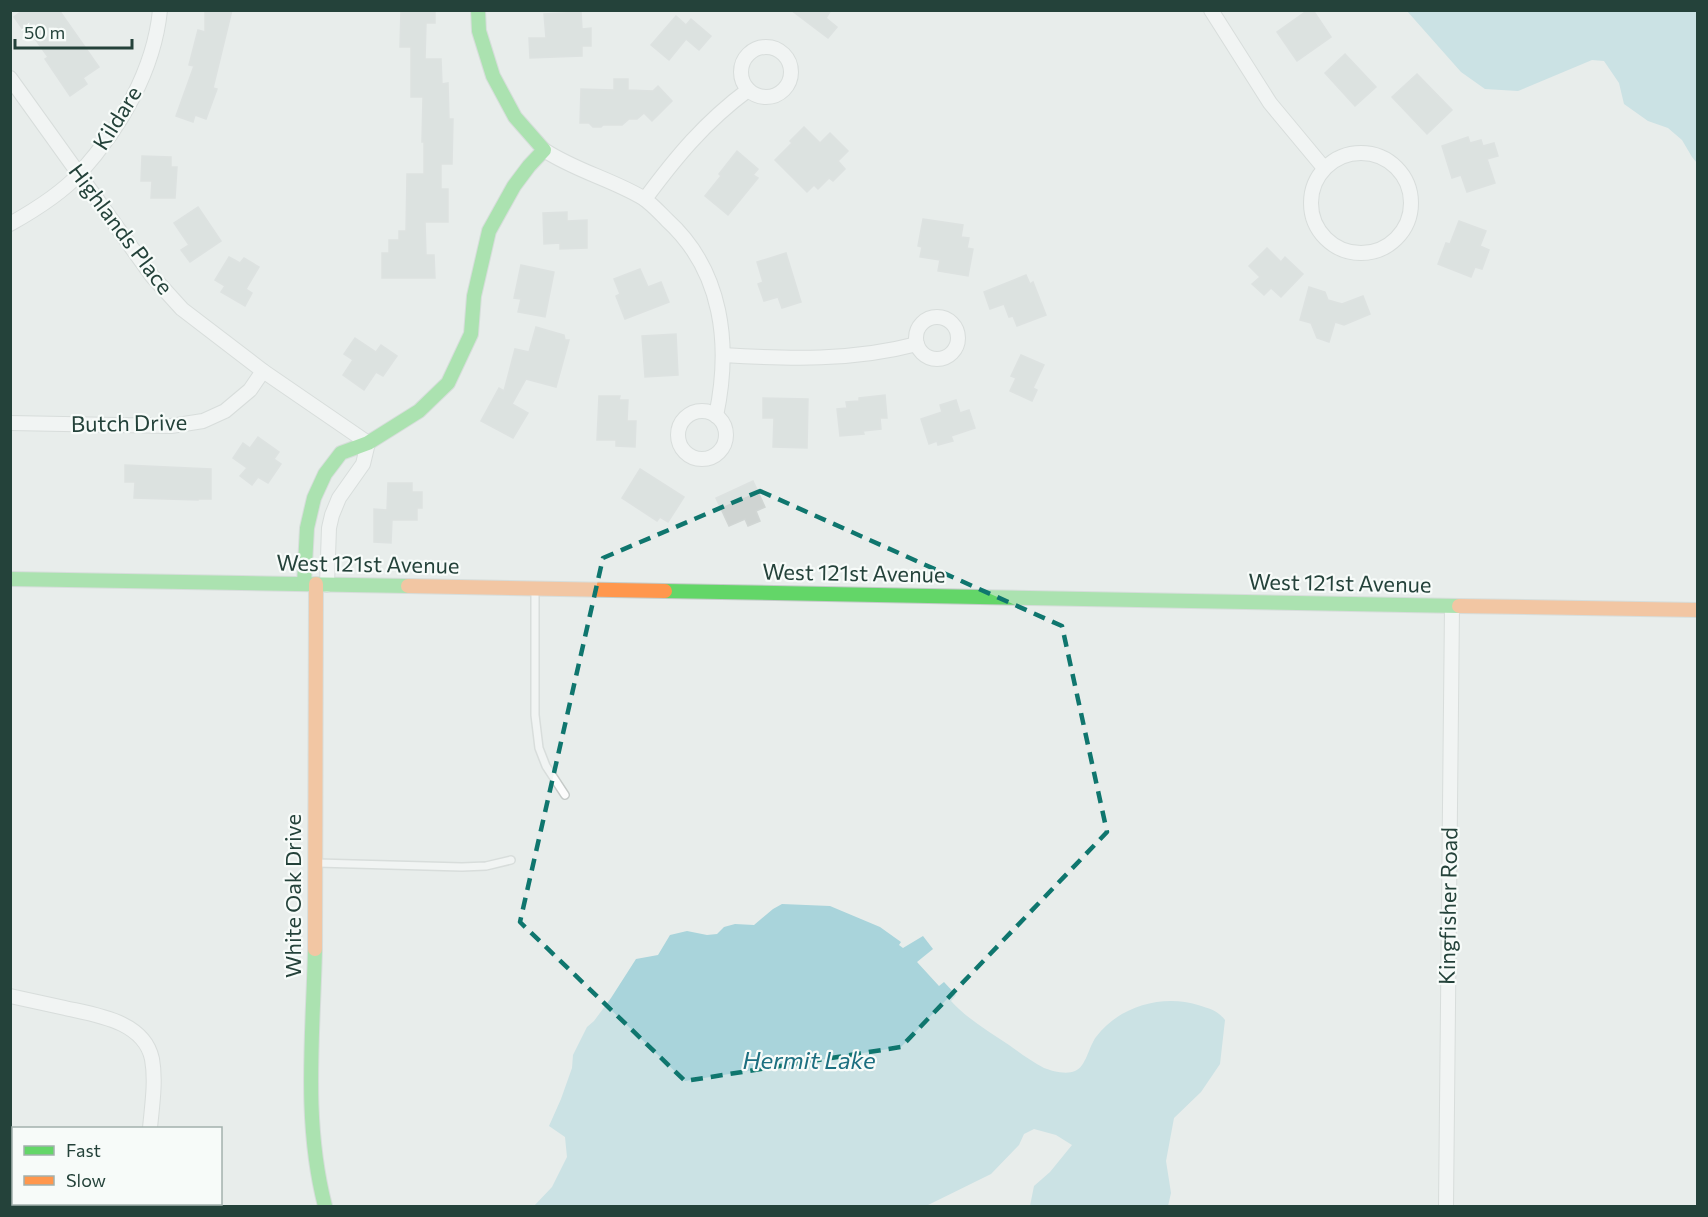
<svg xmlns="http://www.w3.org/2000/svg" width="1708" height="1217" font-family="Commissioner,sans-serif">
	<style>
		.water { fill: #a9d4db }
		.building { fill: #cfd4d2; stroke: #d1d6d4; stroke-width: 1.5 }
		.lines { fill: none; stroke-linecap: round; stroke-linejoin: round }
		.lane-casing { stroke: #c5cac8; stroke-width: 10 }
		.street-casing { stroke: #c5cac8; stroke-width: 16 }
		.fast-casing { stroke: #c3cbc8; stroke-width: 16 }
		.slow-casing { stroke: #c3cbc8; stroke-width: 16 }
		.lane { stroke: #fcfcfc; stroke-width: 7 }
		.street { stroke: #fcfcfc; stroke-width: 14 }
		.fast { stroke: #63d668; stroke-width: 14 }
		.slow { stroke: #ff974d; stroke-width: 14 }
		.marked { fill: none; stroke: #0f766e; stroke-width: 4.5; stroke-dasharray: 12 8; stroke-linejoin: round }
		.labels { text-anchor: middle; stroke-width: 4.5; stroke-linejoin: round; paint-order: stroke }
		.street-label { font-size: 22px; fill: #24423a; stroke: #f7fbf9 }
		.water-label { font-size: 24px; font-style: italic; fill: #1c6f80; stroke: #f7fbf9 }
	</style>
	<rect width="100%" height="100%" fill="#e8edeb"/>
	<g class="water">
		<path d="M 1407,11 L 1697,11 L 1697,163 L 1692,157 L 1682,140 L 1668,128 L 1648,121 L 1624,104 L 1619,83 L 1604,61 L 1592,60 L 1518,91 L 1485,89 L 1461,72 Z"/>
		<path d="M 782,904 L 830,906 L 880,927 L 901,942 L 899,945 L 903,948 L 923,936 L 933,949 L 917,962 L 939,986 L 944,982 L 956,995 L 951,1001 C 967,1019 990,1032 1009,1045 C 1020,1053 1032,1062 1044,1068 C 1052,1071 1066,1075 1075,1071 C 1086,1067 1089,1046 1096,1037 C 1119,1006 1163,994 1198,1005 C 1210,1009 1217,1010 1225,1020 L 1220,1064 L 1201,1092 L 1174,1118 L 1166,1161 L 1171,1193 L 1168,1206 L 1030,1206 L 1034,1186 L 1050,1172 L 1072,1145 L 1056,1135 L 1034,1129 L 1024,1134 L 1019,1145 L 991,1174 L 926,1206 L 534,1206 L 552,1187 L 567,1157 L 565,1137 L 549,1126 L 561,1099 L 572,1068 L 573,1055 L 587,1027 L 594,1021 L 611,998 L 636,959 L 658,955 L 670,935 L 687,931 L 707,935 L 717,934 L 724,927 L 735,924 L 754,925 L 773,909 Z"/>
	</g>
	<g class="building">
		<path d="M 23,10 L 59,10 L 99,67 L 83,78 L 87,84 L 70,96 L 45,59 L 48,57 L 33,36 L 29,38 L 14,17 Z"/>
		<path d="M 205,10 L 232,10 L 213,88 L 217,89 L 206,119 L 195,115 L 193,122 L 176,116 L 194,66 L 189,65 L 198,30 L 205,32 Z"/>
		<path d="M 401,10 L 435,10 L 435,23 L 426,23 L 425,59 L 441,59 L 442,84 L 448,83 L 449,119 L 453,119 L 452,164 L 441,164 L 441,189 L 448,189 L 448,222 L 425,222 L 426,255 L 434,255 L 435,278 L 382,278 L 382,253 L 389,253 L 389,240 L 399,240 L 399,231 L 406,231 L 407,174 L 424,174 L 424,142 L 422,142 L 423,97 L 411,97 L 411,47 L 400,47 Z"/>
		<path d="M 791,10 L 831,10 L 826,18 L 837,27 L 828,38 Z"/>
		<path d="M 1308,10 L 1313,10 L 1331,37 L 1297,61 L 1277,32 Z"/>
		<path d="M 581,12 L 582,29 L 591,28 L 591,46 L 582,46 L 582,56 L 530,58 L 529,38 L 546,38 L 544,14 Z"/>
		<path d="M 676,16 L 686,25 L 691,19 L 711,36 L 699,50 L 686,39 L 669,60 L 651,45 Z"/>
		<path d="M 1345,54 L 1376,87 L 1355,106 L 1325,73 Z"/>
		<path d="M 1417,74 L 1452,110 L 1427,134 L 1392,97 Z"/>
		<path d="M 614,79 L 628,79 L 628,90 L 653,91 L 658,86 L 672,101 L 652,121 L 644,113 L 637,119 L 629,119 L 622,125 L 603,125 L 601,127 L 593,127 L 589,123 L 580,123 L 581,89 L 614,90 Z"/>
		<path d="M 804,127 L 820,143 L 830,133 L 848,151 L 838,161 L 845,169 L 833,181 L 829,178 L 818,189 L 814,185 L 807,192 L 775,160 L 792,143 L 790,141 Z"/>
		<path d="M 1468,137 L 1470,143 L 1481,140 L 1483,146 L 1494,143 L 1498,156 L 1487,159 L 1495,183 L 1467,192 L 1461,175 L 1452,178 L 1442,146 Z"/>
		<path d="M 737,151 L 758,169 L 753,175 L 758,178 L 728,215 L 705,196 L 721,176 L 719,174 Z"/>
		<path d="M 142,156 L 171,157 L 171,167 L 177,167 L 175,198 L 151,198 L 152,181 L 141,181 Z"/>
		<path d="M 198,207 L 221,241 L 190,262 L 181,250 L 189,245 L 174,223 Z"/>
		<path d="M 567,212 L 567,221 L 587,220 L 587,248 L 560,249 L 560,243 L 544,244 L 543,213 Z"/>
		<path d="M 923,219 L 963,225 L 961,237 L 969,238 L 967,248 L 973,249 L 968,276 L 938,271 L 940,260 L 920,257 L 922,247 L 918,246 Z"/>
		<path d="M 1459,221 L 1486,231 L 1480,246 L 1489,250 L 1482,269 L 1475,267 L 1471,277 L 1438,264 L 1446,243 L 1450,244 Z"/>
		<path d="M 1267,248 L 1281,262 L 1285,257 L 1303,274 L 1281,297 L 1271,288 L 1264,295 L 1252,284 L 1260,277 L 1249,266 Z"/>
		<path d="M 786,253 L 801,302 L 782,308 L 778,297 L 764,301 L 758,284 L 763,282 L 757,262 Z"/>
		<path d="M 229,257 L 240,263 L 244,258 L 259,267 L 246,289 L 252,293 L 245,306 L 221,292 L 225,286 L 215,280 Z"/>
		<path d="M 521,265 L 554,272 L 545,317 L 518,312 L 521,299 L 514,298 Z"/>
		<path d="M 640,269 L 648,287 L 661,282 L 669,302 L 625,319 L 616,296 L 620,294 L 614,279 Z"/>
		<path d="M 1026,275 L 1030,284 L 1033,282 L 1046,315 L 1017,326 L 1013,316 L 1009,317 L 1004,304 L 990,309 L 984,292 Z"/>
		<path d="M 1309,287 L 1325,292 L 1328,300 L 1342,304 L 1363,296 L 1370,314 L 1344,325 L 1335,322 L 1329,342 L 1317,338 L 1311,323 L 1300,320 Z"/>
		<path d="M 536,327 L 564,335 L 565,340 L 569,340 L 556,387 L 526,379 L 512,404 L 528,413 L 513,438 L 481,421 L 499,388 L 504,391 L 515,349 L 529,352 Z"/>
		<path d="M 676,334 L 678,375 L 645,377 L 642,336 Z"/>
		<path d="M 355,338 L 376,352 L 381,345 L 397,356 L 383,376 L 376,372 L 364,390 L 343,375 L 353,360 L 344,354 Z"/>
		<path d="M 1021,355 L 1044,365 L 1033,388 L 1037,390 L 1032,401 L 1010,391 L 1016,378 L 1011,376 Z"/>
		<path d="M 885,395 L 887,418 L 880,418 L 881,429 L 863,431 L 864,434 L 840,436 L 837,409 L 847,408 L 846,402 L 859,401 L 859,398 Z"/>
		<path d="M 599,396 L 620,396 L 619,400 L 628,400 L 627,421 L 636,421 L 635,447 L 616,446 L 616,440 L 597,440 Z"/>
		<path d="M 763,398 L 808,399 L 807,448 L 773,447 L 774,418 L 763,418 Z"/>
		<path d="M 956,400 L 960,413 L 969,410 L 975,428 L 951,436 L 953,441 L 938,445 L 937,441 L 929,444 L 921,419 L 942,412 L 940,405 Z"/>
		<path d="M 258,437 L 279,452 L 274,459 L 281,464 L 268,483 L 258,477 L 252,485 L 240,476 L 247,468 L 233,458 L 243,443 L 250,448 Z"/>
		<path d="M 125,465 L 211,469 L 211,499 L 198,499 L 198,500 L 134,498 L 135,482 L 125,482 Z"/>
		<path d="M 640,469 L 684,497 L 668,522 L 660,517 L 657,521 L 622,498 Z"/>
		<path d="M 753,481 L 765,507 L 756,511 L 760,521 L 748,526 L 745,519 L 729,526 L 716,498 Z"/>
		<path d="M 388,483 L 412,483 L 412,492 L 422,492 L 422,508 L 417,508 L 417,520 L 392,520 L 391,543 L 374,542 L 374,509 L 387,510 Z"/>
	</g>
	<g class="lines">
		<defs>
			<g id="lane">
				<path d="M 535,591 L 535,715 L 539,748 L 546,766 L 565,795"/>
				<path d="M 317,863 L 462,867 L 486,866 L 511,860"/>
			</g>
			<g id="street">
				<path d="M 1211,10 L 1270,103 L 1324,168"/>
				<circle cx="766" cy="72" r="25"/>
				<path d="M 10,78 L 152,276 L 182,309 L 263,371 L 368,443 L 363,464 L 339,498 L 332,515 L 329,528 L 327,585"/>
				<path d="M 544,150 C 576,171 611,179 643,198 C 652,204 660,213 667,220 C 723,271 731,345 716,416"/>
				<circle cx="1361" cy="203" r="50"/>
				<path d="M 645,199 C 676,157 705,122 748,90"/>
				<path d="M 10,224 C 35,210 61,194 80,173 C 120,128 154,71 160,10"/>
				<circle cx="937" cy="338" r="21"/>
				<path d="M 723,355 C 789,359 853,361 917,344"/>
				<circle cx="702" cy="435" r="24"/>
				<path d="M 10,423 L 171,426 L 203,421 L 225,411 L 250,390 L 263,371"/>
				<path d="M 10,996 C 29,1000 47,1004 65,1008 C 96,1015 144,1021 152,1059 C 156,1081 152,1106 150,1128"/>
				<path d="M 147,1206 L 147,1204"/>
				<path d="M 1446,1206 L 1452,606"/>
			</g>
			<g id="fast">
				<path d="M 10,579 L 408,586"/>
				<path d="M 304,584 L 307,528 L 314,498 L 325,474 L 341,453 L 368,443 L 419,411 L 448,383 L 471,334 L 474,296 L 489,231 L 514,186 L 529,166 L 544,150 L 515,117 L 493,76 L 479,31 L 478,10"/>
				<path d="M 665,591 L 1459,606"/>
				<path d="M 315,949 C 313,1036 303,1121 325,1206"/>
			</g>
			<g id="slow">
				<path d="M 408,586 L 665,591"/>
				<path d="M 1459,606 L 1698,610"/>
				<path d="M 315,949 L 316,584"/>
			</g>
		</defs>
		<use href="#lane" class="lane-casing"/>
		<use href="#street" class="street-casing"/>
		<use href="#fast" class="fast-casing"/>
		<use href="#slow" class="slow-casing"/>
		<use href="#lane" class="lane"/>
		<use href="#street" class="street"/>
		<use href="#fast" class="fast"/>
		<use href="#slow" class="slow"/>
	</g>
	<path d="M0 0H1708V1217H0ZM 760,491 L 1062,626 L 1107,832 L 901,1047 L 685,1081 L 520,922 L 603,558 Z" fill="#e8edeb" fill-opacity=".55" fill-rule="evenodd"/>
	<path class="marked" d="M 760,491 L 1062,626 L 1107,832 L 901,1047 L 685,1081 L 520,922 L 603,558 Z"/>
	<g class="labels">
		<g class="street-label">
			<text transform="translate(117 118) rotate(-58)" y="8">Kildare</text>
			<text transform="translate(121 229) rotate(53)" y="8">Highlands Place</text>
			<text transform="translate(129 423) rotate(-1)" y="8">Butch Drive</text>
			<text transform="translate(368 564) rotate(1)" y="8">West 121st Avenue</text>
			<text transform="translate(854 573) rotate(1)" y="8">West 121st Avenue</text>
			<text transform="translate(1340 583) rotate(1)" y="8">West 121st Avenue</text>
			<text transform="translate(293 896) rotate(-90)" y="8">White Oak Drive</text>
			<text transform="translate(1448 906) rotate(-89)" y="8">Kingfisher Road</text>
		</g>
		<g class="water-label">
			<text x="809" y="1069">Hermit Lake</text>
		</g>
	</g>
	<rect width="1708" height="1217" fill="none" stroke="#24423a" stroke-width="24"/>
	<rect x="12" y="1127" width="210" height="78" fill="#f7fbf9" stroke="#a3b1ad" stroke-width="1.5"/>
	<rect x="24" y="1146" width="30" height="9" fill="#63d668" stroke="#a3b1ad" stroke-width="1.5"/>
	<text x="66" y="1157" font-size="18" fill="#24423a">Fast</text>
	<rect x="24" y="1176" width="30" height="9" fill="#ff974d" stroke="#a3b1ad" stroke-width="1.5"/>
	<text x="66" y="1187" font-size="18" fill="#24423a">Slow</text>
	<path d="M15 39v9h117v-9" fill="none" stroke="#24423a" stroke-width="3"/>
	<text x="24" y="39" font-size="18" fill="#24423a" stroke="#f7fbf9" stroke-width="4.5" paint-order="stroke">50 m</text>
</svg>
